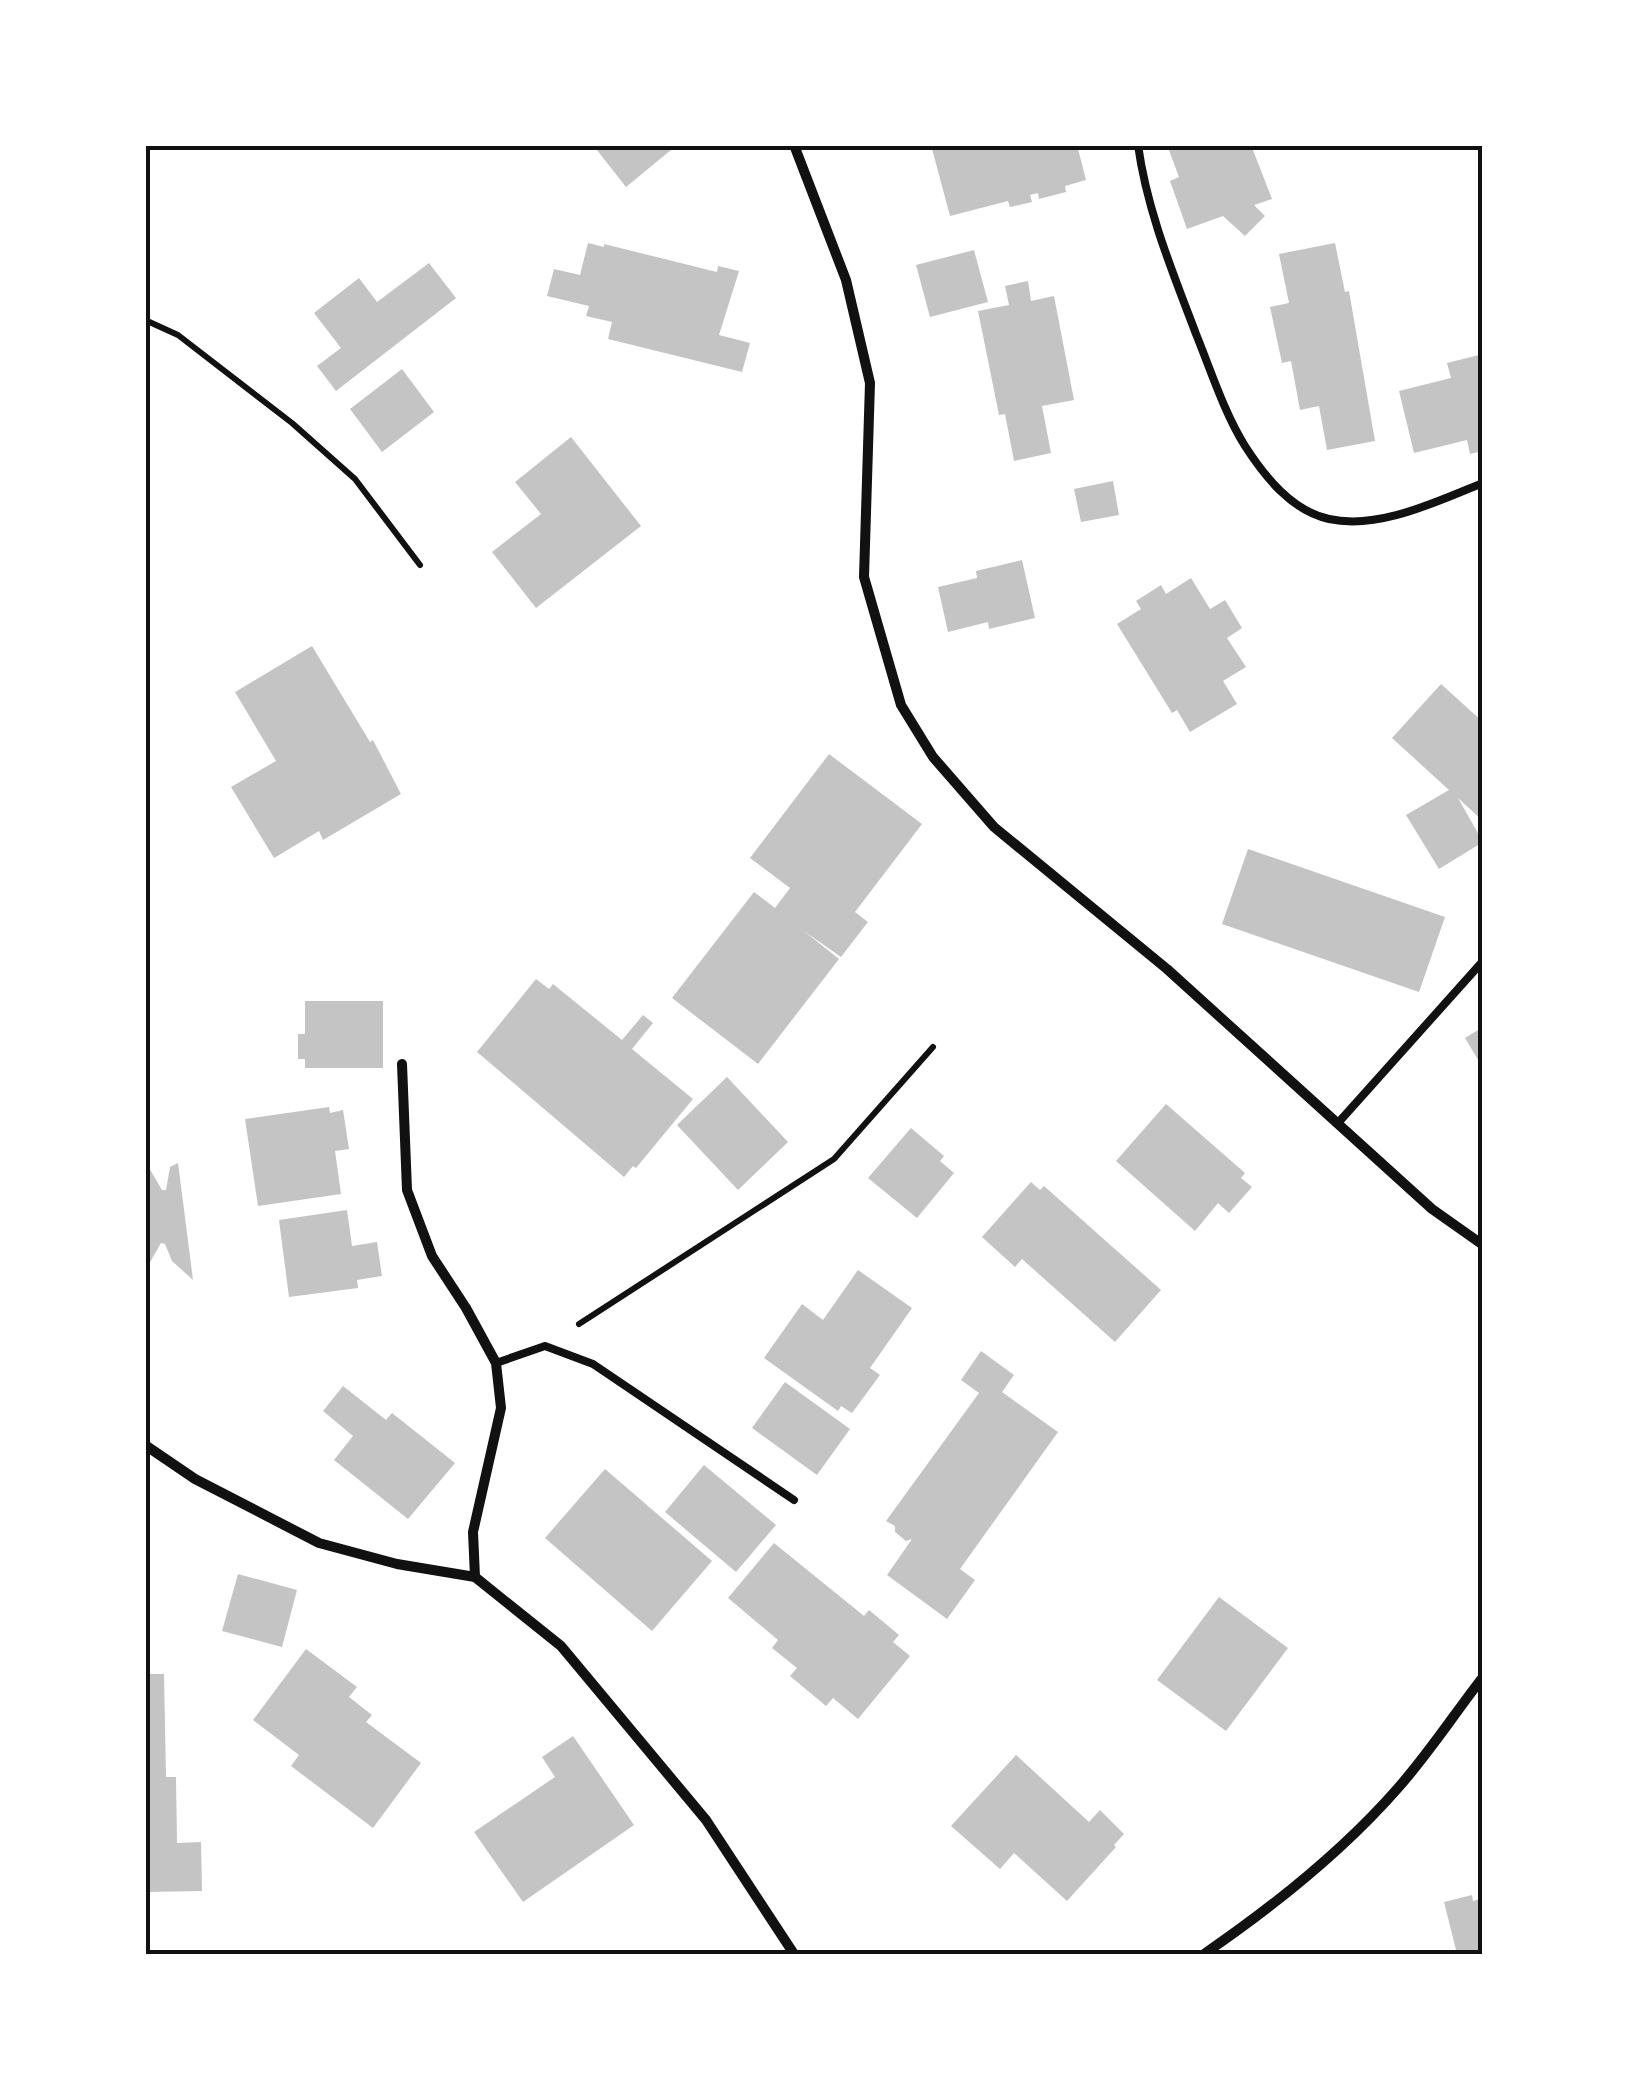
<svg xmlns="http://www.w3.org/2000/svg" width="1628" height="2099" font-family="'Zilla Slab',serif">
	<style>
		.building { fill: #c4c4c4 }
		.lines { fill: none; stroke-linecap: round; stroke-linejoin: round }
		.path { stroke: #111; stroke-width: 6 }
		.service { stroke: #111; stroke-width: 8 }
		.minor { stroke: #111; stroke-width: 10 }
		.neatline { fill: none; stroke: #111; stroke-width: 4 }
	</style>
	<rect width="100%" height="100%" fill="#fff"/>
	<g class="building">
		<path d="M 593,145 L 677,145 L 626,187 Z"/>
		<path d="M 931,145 L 1077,145 L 1086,180 L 1065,186 L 1066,192 L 1039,199 L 1038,193 L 1030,195 L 1032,202 L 1010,207 L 1008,201 L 950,216 Z"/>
		<path d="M 1167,145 L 1251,145 L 1272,199 L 1254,205 L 1265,216 L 1245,236 L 1223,216 L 1187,229 L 1170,181 L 1179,177 Z"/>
		<path d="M 588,243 L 604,247 L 604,244 L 717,272 L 718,266 L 739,271 L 719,335 L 750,343 L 742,372 L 608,339 L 612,322 L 586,316 L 589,306 L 547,296 L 554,269 L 580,275 Z"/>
		<path d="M 1335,243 L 1345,292 L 1349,291 L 1375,441 L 1327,450 L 1319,406 L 1300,410 L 1291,361 L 1282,363 L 1270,307 L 1289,303 L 1279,254 Z"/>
		<path d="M 974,250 L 988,302 L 930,317 L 916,265 Z"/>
		<path d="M 429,263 L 456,298 L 336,391 L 317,366 L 341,348 L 314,313 L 359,278 L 377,302 Z"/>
		<path d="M 1028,281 L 1031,301 L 1054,296 L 1074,400 L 1042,406 L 1051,453 L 1014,461 L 1005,414 L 999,415 L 978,311 L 1009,305 L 1005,286 Z"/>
		<path d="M 1483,354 L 1483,451 L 1470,454 L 1467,440 L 1414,453 L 1399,391 L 1451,378 L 1447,363 Z"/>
		<path d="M 402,369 L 434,412 L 382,452 L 350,409 Z"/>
		<path d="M 571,437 L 641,526 L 536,608 L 492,552 L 541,514 L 515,482 Z"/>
		<path d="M 1113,481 L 1119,515 L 1081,522 L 1074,489 Z"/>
		<path d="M 1022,560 L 1035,618 L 989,629 L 988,622 L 948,632 L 938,587 L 977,578 L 976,571 Z"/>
		<path d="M 1191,578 L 1210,609 L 1225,600 L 1242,628 L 1227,638 L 1246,667 L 1223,681 L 1237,704 L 1190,732 L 1177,710 L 1172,713 L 1117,624 L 1141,609 L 1136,601 L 1161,585 L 1166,594 Z"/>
		<path d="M 312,646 L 370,742 L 373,740 L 401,794 L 323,840 L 319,831 L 274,858 L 231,787 L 276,761 L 235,692 Z"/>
		<path d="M 1441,684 L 1483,722 L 1483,821 L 1458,798 L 1483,842 L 1439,869 L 1406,815 L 1449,790 L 1392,738 Z"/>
		<path d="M 829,754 L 922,824 L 855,912 L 868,922 L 841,957 L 804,931 L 839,959 L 758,1064 L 672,998 L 754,892 L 775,908 L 790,888 L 750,858 Z"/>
		<path d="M 1248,849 L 1445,917 L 1419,992 L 1222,924 Z"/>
		<path d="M 536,979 L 549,989 L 553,984 L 622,1040 L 643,1015 L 653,1023 L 632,1049 L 693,1099 L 636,1168 L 633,1166 L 624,1177 L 477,1052 Z"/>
		<path d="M 305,1001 L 383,1001 L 383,1068 L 305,1068 L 305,1059 L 298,1059 L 298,1034 L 305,1034 Z"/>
		<path d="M 1483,1027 L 1483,1068 L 1465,1038 Z"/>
		<path d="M 727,1077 L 788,1142 L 738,1190 L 677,1125 Z"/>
		<path d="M 1166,1104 L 1245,1173 L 1241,1178 L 1252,1187 L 1229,1213 L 1218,1203 L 1195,1231 L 1116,1161 Z"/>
		<path d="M 329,1107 L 330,1113 L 343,1110 L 349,1149 L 335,1151 L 341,1194 L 258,1206 L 245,1119 Z"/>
		<path d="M 911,1128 L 944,1156 L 940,1161 L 954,1173 L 917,1218 L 868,1178 Z"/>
		<path d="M 145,1161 L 162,1190 L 166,1190 L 170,1167 L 178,1163 L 193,1280 L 172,1261 L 165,1244 L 161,1243 L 145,1271 Z"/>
		<path d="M 1031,1182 L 1040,1190 L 1044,1186 L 1161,1290 L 1115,1342 L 1022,1259 L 1015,1267 L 982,1237 Z"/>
		<path d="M 347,1210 L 352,1246 L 377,1242 L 382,1276 L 357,1280 L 358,1288 L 289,1297 L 279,1220 Z"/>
		<path d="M 858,1270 L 912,1308 L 870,1368 L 880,1375 L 852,1413 L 841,1406 L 838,1411 L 764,1358 L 802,1304 L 823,1320 Z"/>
		<path d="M 981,1351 L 1014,1375 L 1002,1392 L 1058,1432 L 960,1569 L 975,1580 L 947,1619 L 887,1575 L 912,1539 L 906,1541 L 895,1532 L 895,1526 L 886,1521 L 979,1393 L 961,1380 Z"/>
		<path d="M 785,1382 L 850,1429 L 817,1475 L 752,1428 Z"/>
		<path d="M 343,1386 L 386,1420 L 392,1413 L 455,1463 L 408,1519 L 334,1460 L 353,1436 L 323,1411 Z"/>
		<path d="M 704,1465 L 776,1525 L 736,1572 L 665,1512 Z"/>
		<path d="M 605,1469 L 712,1561 L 652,1631 L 545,1538 Z"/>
		<path d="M 774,1543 L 864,1616 L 869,1610 L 899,1635 L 893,1642 L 910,1656 L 858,1719 L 833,1698 L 826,1706 L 790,1676 L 797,1668 L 772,1648 L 778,1640 L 728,1598 Z"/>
		<path d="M 238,1574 L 297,1590 L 282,1647 L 222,1631 Z"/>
		<path d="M 1219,1597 L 1288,1648 L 1226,1731 L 1157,1680 Z"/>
		<path d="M 306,1649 L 357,1687 L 349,1697 L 372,1715 L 366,1722 L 421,1763 L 373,1828 L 291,1766 L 299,1755 L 253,1720 Z"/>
		<path d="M 145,1674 L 164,1674 L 166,1777 L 176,1777 L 177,1843 L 201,1842 L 202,1891 L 145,1892 Z"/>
		<path d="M 573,1736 L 634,1825 L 523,1902 L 474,1832 L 555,1777 L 542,1757 Z"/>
		<path d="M 1016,1755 L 1089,1822 L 1100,1810 L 1124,1834 L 1114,1845 L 1116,1847 L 1067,1901 L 1014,1853 L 1000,1869 L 951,1826 Z"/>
		<path d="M 1472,1895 L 1473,1901 L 1483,1898 L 1483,1954 L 1457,1954 L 1444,1902 Z"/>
	</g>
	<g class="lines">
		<g class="path">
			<path d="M 145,320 L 178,335 L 292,423 L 355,479 L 420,565"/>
			<path d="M 579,1324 L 834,1159 L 933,1047"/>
		</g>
		<g class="service">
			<path d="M 1138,145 C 1147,211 1173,273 1196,334 C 1211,371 1224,412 1245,446 C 1265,477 1292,511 1329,519 C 1380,530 1437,501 1483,483"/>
			<path d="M 1338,1123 L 1483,961"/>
			<path d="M 496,1363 L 545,1346 L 593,1364 L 794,1500"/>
		</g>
		<g class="minor">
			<path d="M 794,145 L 846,280 L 870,383 L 864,577 L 901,705 L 933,757 L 994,827 L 1167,969 L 1432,1209 L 1483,1245"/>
			<path d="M 402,1064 L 407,1190 L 432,1256 L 466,1308 L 496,1363 L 501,1408 L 473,1532 L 475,1577"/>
			<path d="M 145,1445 L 195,1479 L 319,1543 L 397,1564 L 475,1577 L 561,1646 L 706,1820 L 794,1954"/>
			<path d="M 1204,1954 C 1274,1906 1342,1852 1398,1788 C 1429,1753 1455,1713 1483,1677"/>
		</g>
	</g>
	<rect width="1628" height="2099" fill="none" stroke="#ffffff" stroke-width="295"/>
	<rect x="148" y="148" width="1332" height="1804" class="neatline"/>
</svg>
